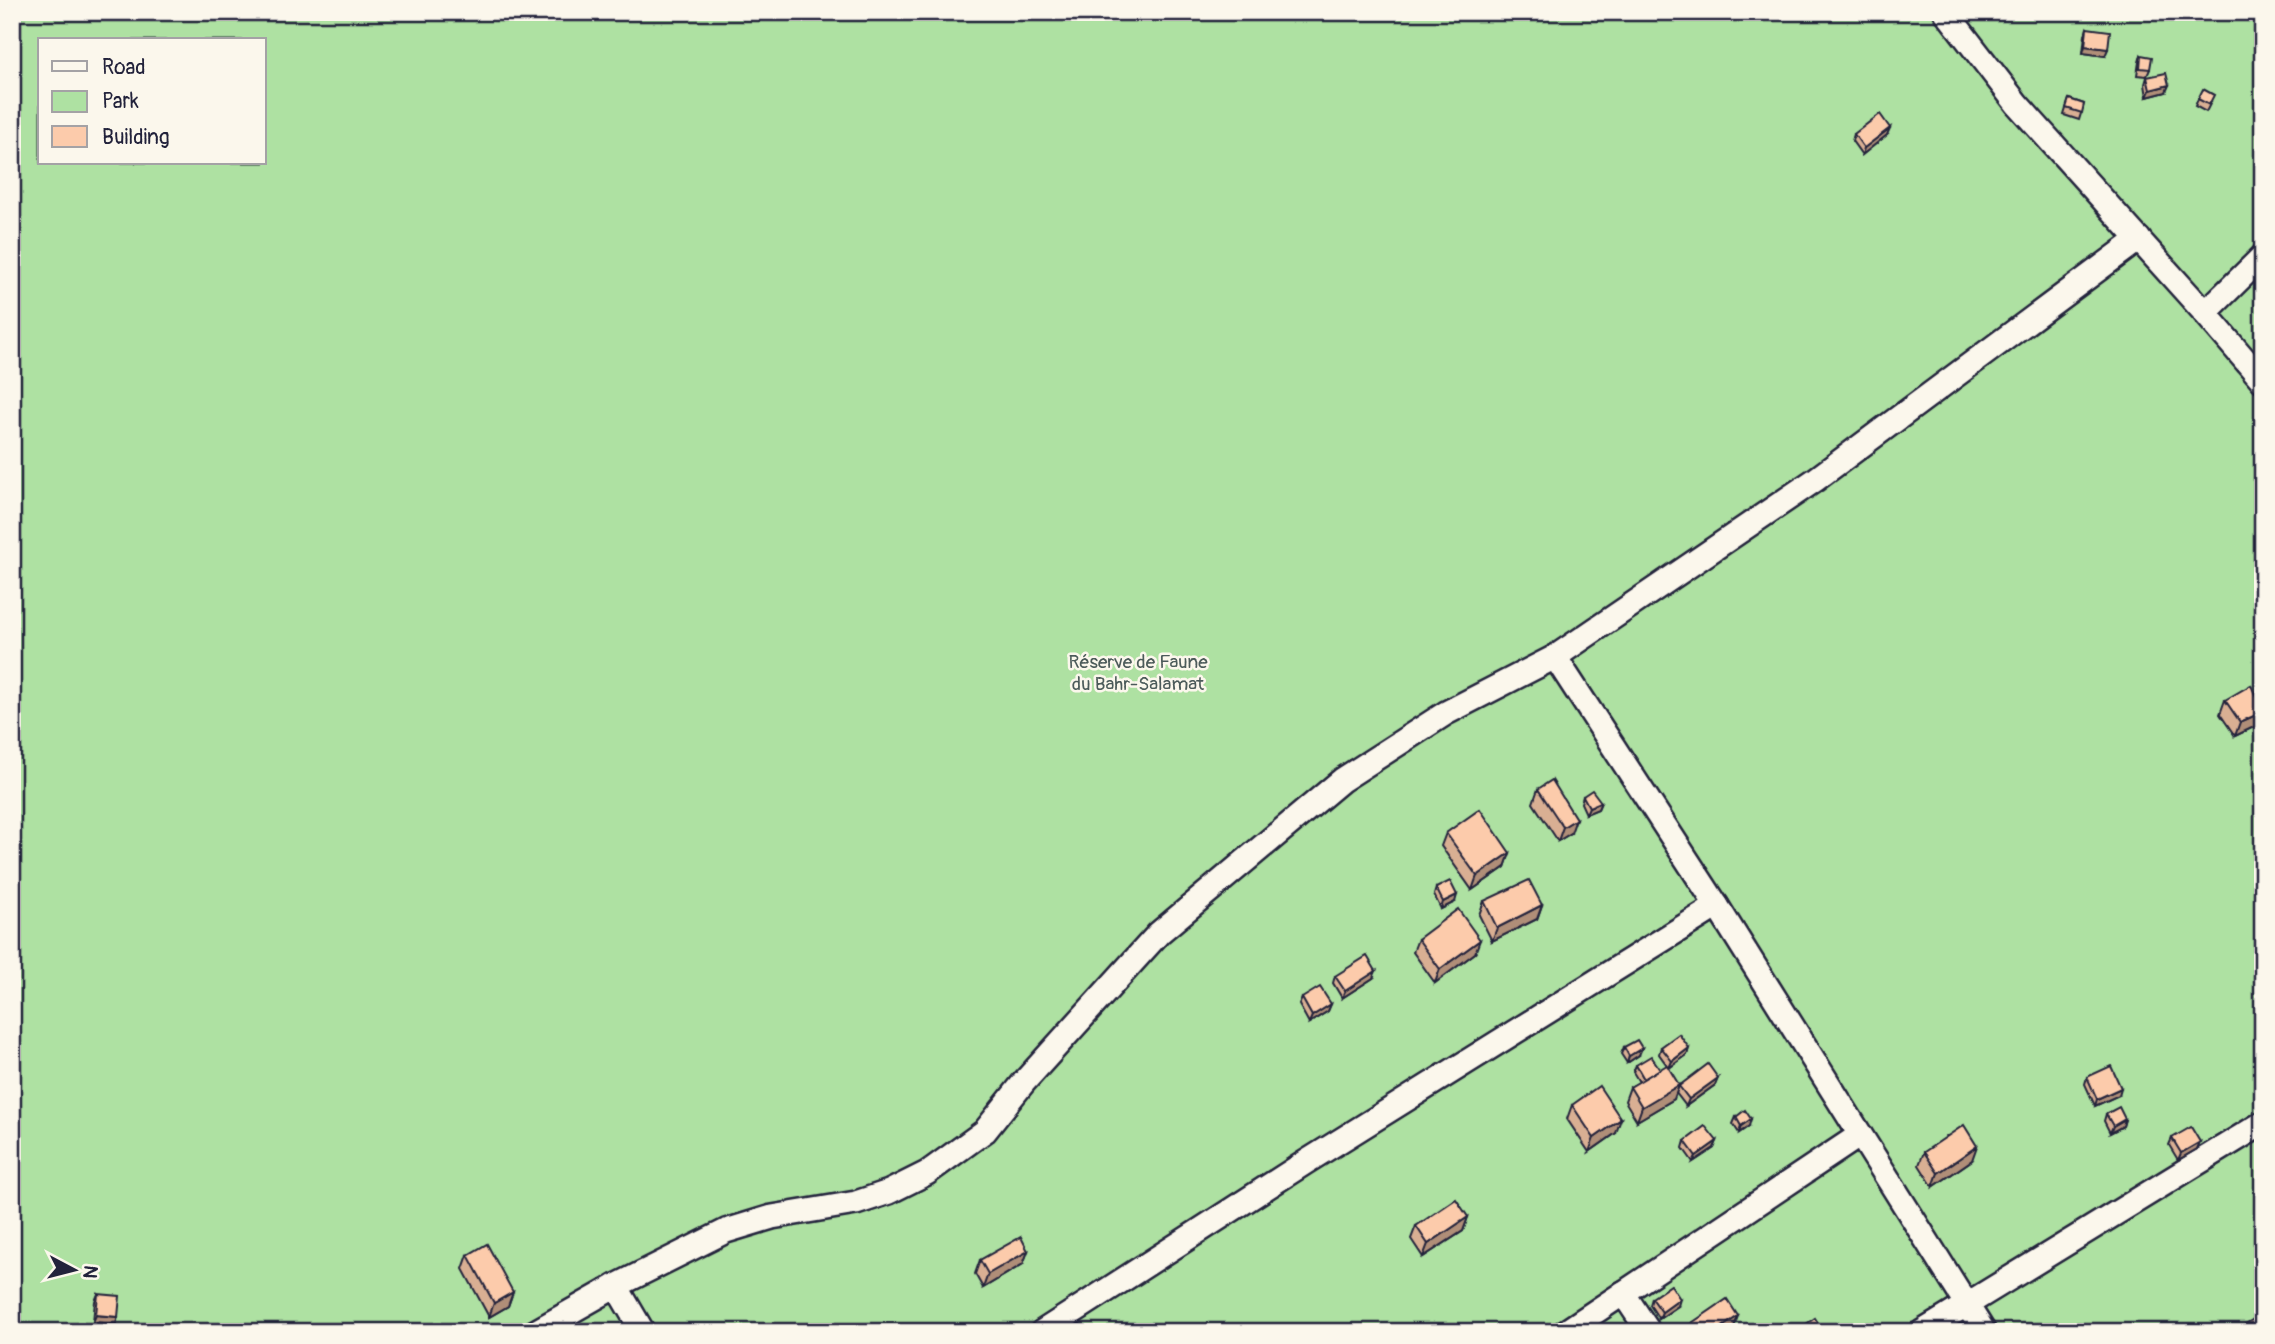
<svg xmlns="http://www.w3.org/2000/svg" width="2275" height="1344" font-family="Pangolin,sans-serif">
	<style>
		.green { fill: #aee1a2; stroke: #68826e; stroke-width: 2; fill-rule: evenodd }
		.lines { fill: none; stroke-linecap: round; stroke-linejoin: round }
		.minor-casing { stroke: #22223b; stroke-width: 28 }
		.minor { stroke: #fbf7ec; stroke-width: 23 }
		.wall { fill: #d9af93; stroke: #22223b; stroke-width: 2 }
		.shaded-wall { fill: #b08e78; stroke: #22223b; stroke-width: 2 }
		.building { fill: #fccbab; stroke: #22223b; stroke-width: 2 }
		.labels { text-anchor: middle; stroke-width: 5; stroke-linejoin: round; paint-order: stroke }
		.park-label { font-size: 19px; fill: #4c5b5a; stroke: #fbf7ec }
	</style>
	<rect width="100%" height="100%" fill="#fbeedf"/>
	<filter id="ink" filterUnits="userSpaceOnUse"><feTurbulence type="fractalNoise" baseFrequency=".0143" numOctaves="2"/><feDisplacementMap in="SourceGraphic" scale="14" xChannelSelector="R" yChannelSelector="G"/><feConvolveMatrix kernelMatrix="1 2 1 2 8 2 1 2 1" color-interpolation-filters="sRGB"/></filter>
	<g filter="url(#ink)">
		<path class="green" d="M 12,12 L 2263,12 L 2263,1332 L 12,1332 ZM 40,40 L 264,40 L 264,163 L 40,163 Z"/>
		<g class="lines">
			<defs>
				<g id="minor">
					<path d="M 1946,12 L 2017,104 L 2205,313 L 2263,381"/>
					<path d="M 2205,313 L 2263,256"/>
					<path d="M 1555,657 L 1717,906 L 1984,1332"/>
					<path d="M 616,1286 L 726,1231 L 772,1217 L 856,1203 L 889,1192 L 927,1173 L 985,1131 L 1024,1082 L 1159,933 L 1342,780 L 1446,713 L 1555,657 L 1815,480 L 2139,239"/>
					<path d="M 1623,1293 L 1649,1332"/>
					<path d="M 535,1332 L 616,1286 L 643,1332"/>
					<path d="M 1042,1332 L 1306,1162 L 1717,906"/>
					<path d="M 1565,1332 L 1860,1135"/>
					<path d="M 1922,1332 L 2263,1123"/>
				</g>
			</defs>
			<use href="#minor" class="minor-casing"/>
			<use href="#minor" class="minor"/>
		</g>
		<g class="wall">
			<path d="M 2087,28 L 2105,56 L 2083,53 L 2085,35 Z"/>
			<path d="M 2141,55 L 2150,69 L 2147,76 L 2137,75 L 2139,62 Z"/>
			<path d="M 2147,77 L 2166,92 L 2147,97 L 2145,84 Z"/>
			<path d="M 2069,99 L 2084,104 L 2079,120 L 2064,115 Z"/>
			<path d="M 2198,99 L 2211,102 L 2206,112 L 2195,106 Z"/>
			<path d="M 2260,119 L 2263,137 L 2258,137 L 2258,126 Z"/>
			<path d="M 1854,134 L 1887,135 L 1862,155 L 1852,141 Z"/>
			<path d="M 2225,700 L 2258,725 L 2235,736 L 2220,714 Z"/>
			<path d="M 1538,789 L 1571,833 L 1558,841 L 1533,803 Z"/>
			<path d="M 1583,796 L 1601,802 L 1598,809 L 1586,814 L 1581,803 Z"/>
			<path d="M 1446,833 L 1510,853 L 1505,867 L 1472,890 L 1441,846 Z"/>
			<path d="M 1436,888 L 1455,902 L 1441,909 L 1434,895 Z"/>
			<path d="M 1484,901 L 1542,905 L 1537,919 L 1492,941 L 1479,915 Z"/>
			<path d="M 1418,939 L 1475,953 L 1435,983 L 1413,952 Z"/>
			<path d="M 1335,976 L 1373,978 L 1342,998 L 1333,983 Z"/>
			<path d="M 1302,998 L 1331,1004 L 1328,1011 L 1309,1023 L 1299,1005 Z"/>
			<path d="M 1624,1047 L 1639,1055 L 1627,1063 L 1621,1054 Z"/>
			<path d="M 1661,1047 L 1689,1048 L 1687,1055 L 1669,1068 L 1659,1054 Z"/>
			<path d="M 1636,1065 L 1660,1069 L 1674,1099 L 1637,1121 L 1625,1101 L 1630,1087 L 1639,1082 L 1633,1072 Z"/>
			<path d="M 2087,1077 L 2119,1095 L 2095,1106 L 2085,1084 Z"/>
			<path d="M 1718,1078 L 1715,1085 L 1686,1106 L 1676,1093 L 1679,1086 Z"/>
			<path d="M 1572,1105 L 1616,1133 L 1589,1152 L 1567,1119 Z"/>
			<path d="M 2106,1114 L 2125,1119 L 2123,1126 L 2110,1133 L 2104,1121 Z"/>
			<path d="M 1736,1117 L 1749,1126 L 1739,1133 L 1733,1124 Z"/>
			<path d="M 2172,1138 L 2197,1149 L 2178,1160 L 2169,1145 Z"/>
			<path d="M 1685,1141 L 1717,1141 L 1714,1148 L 1693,1162 L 1683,1148 Z"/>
			<path d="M 1924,1152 L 1972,1160 L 1933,1187 L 1919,1165 Z"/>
			<path d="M 1468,1217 L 1463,1231 L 1423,1257 L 1411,1239 L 1416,1226 Z"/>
			<path d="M 1028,1251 L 1023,1264 L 983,1288 L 975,1274 L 980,1260 Z"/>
			<path d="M 468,1255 L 513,1292 L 508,1306 L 489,1317 L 463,1269 Z"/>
			<path d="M 98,1294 L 116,1324 L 93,1322 L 95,1301 Z"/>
			<path d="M 1652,1298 L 1678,1306 L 1659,1319 L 1650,1305 Z"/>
		</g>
		<g class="shaded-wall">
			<path d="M 2085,46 L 2108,49 L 2105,56 L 2083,53 Z"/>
			<path d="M 2169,85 L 2166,92 L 2147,97 L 2150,90 Z"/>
			<path d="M 1890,128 L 1887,135 L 1862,155 L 1864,148 Z"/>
			<path d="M 2261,130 L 2263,130 L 2263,137 L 2258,137 Z"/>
			<path d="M 2263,712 L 2258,725 L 2235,736 L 2240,722 Z"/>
			<path d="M 1601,802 L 1598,809 L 1586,814 L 1589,807 Z"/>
			<path d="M 1576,819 L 1571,833 L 1558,841 L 1563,827 Z"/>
			<path d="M 1510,853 L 1505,867 L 1472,890 L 1477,876 Z"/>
			<path d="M 1457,895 L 1455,902 L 1441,909 L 1443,902 Z"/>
			<path d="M 1542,905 L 1537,919 L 1492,941 L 1497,928 Z"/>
			<path d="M 1480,940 L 1475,953 L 1435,983 L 1440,969 Z"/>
			<path d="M 1376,971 L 1373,978 L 1342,998 L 1345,991 Z"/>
			<path d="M 1331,1004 L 1328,1011 L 1309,1023 L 1312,1016 Z"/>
			<path d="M 1642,1048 L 1639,1055 L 1627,1063 L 1629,1056 Z"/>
			<path d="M 1689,1048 L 1687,1055 L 1669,1068 L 1672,1061 Z"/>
			<path d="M 1718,1078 L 1715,1085 L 1686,1106 L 1689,1099 Z"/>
			<path d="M 1679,1085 L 1674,1099 L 1637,1121 L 1642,1107 Z"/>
			<path d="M 2121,1088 L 2119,1095 L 2095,1106 L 2097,1099 Z"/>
			<path d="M 1621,1119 L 1616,1133 L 1589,1152 L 1594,1138 Z"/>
			<path d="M 1751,1119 L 1749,1126 L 1739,1133 L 1741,1126 Z"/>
			<path d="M 2125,1119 L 2123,1126 L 2110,1133 L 2113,1126 Z"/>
			<path d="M 1717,1141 L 1714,1148 L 1693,1162 L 1696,1156 Z"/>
			<path d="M 2200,1142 L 2197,1149 L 2178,1160 L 2181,1153 Z"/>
			<path d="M 1977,1146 L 1972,1160 L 1933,1187 L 1938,1173 Z"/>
			<path d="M 1468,1217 L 1463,1231 L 1423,1257 L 1428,1244 Z"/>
			<path d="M 1028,1251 L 1023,1264 L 983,1288 L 988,1274 Z"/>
			<path d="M 513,1292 L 508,1306 L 489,1317 L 494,1303 Z"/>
			<path d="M 1680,1299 L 1678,1306 L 1659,1319 L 1662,1312 Z"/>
			<path d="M 96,1315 L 118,1317 L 116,1324 L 93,1322 Z"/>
			<path d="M 1738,1316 L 1733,1330 L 1731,1332 L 1715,1332 Z"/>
		</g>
		<g class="building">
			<path d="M 2087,28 L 2110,31 L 2108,49 L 2085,46 Z"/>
			<path d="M 2141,55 L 2152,57 L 2150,69 L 2140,68 Z"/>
			<path d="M 2166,73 L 2169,85 L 2150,90 L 2147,77 Z"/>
			<path d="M 2203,89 L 2214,95 L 2209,105 L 2198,99 Z"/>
			<path d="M 2069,99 L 2084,104 L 2082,113 L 2066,108 Z"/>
			<path d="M 1880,114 L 1890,128 L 1864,148 L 1854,134 Z"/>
			<path d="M 2260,119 L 2263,119 L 2263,130 L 2261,130 Z"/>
			<path d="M 2251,685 L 2263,712 L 2240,722 L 2225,700 Z"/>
			<path d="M 1552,780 L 1576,819 L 1563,827 L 1538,789 Z"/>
			<path d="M 1592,790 L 1601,802 L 1589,807 L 1583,796 Z"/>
			<path d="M 1480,809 L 1510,853 L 1477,876 L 1446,833 Z"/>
			<path d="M 1529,880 L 1542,905 L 1497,928 L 1484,901 Z"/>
			<path d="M 1450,881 L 1457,895 L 1443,902 L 1436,888 Z"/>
			<path d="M 1458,909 L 1480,940 L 1440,969 L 1418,939 Z"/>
			<path d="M 1367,956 L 1376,971 L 1345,991 L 1335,976 Z"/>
			<path d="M 1320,987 L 1331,1004 L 1312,1016 L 1302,998 Z"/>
			<path d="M 1679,1034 L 1689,1048 L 1672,1061 L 1661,1047 Z"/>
			<path d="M 1637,1040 L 1642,1048 L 1629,1056 L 1624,1047 Z"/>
			<path d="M 1651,1056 L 1660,1069 L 1644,1079 L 1636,1065 Z"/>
			<path d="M 1708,1064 L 1718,1078 L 1689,1099 L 1679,1086 Z"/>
			<path d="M 1667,1065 L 1679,1085 L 1642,1107 L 1630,1087 Z"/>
			<path d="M 2111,1066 L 2121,1088 L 2097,1099 L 2087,1077 Z"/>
			<path d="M 1599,1086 L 1621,1119 L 1594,1138 L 1572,1105 Z"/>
			<path d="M 2119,1107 L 2125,1119 L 2113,1126 L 2106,1114 Z"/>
			<path d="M 1745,1110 L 1751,1119 L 1741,1126 L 1736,1117 Z"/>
			<path d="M 1964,1125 L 1977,1146 L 1938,1173 L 1924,1152 Z"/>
			<path d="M 1705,1126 L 1717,1141 L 1696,1156 L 1685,1141 Z"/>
			<path d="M 2191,1127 L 2200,1142 L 2181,1153 L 2172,1138 Z"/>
			<path d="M 1456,1199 L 1468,1217 L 1428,1244 L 1416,1226 Z"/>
			<path d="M 1021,1237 L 1028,1251 L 988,1274 L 980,1260 Z"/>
			<path d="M 487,1244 L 513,1292 L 494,1303 L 468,1255 Z"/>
			<path d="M 1671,1285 L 1680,1299 L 1662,1312 L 1652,1298 Z"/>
			<path d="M 98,1294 L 120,1296 L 118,1317 L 96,1315 Z"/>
			<path d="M 1727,1299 L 1738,1316 L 1715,1332 L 1685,1332 L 1683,1329 Z"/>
			<path d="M 2263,1313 L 2263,1332 L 2233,1332 Z"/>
			<path d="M 1815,1318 L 1824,1332 L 1795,1332 Z"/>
			<path d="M 1613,1326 L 1616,1332 L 1603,1332 Z"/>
		</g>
	</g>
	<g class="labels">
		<g class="park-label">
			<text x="1138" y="668">Réserve de Faune<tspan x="1138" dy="22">du Bahr-Salamat</tspan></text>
		</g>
	</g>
	<rect width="2275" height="1344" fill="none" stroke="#fbf7ec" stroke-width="42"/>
	<rect x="21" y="21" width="2233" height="1302" fill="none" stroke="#22223b" stroke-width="2.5" filter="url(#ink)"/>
	<rect x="38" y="38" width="228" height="126" fill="#fbf7ec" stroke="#a4a2a5" stroke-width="2"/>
	<rect x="52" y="61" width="35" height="10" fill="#fbf7ec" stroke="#a4a2a5" stroke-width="2"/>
	<text x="102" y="74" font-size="21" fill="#22223b">Road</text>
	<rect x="52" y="91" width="35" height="21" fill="#aee1a2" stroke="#a4a2a5" stroke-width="2"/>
	<text x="102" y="108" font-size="21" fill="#22223b">Park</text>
	<rect x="52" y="126" width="35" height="21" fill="#fccbab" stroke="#a4a2a5" stroke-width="2"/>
	<text x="102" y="144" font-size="21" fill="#22223b">Building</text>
	<g transform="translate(74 1270) rotate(97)" stroke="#fbf7ec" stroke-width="5" paint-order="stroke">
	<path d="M0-5L12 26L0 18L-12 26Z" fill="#22223b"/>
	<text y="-10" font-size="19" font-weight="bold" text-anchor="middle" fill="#22223b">N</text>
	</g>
</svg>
